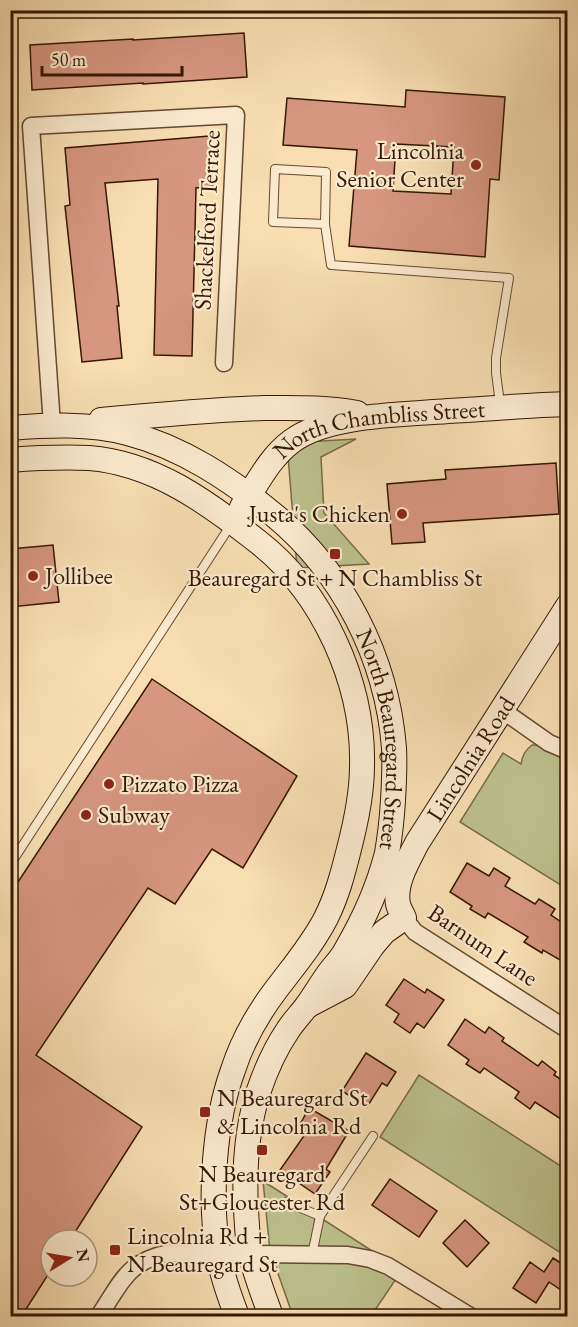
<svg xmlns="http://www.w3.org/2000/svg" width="578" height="1327" font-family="'EB Garamond',serif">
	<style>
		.green { fill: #bcc18e; stroke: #786c49; stroke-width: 1.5 }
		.building { fill: #d69680; stroke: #341704; stroke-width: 1.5; fill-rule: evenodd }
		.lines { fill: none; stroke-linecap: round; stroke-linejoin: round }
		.lane-casing { stroke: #654930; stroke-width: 10 }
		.street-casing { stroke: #654930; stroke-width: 19 }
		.secondary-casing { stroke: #341704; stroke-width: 26 }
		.lane { stroke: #fbeace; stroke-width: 8 }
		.street { stroke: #fbeace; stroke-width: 16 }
		.secondary { stroke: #fbeace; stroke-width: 24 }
		.poi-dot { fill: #8f2418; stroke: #fbeace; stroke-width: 2 }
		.labels { text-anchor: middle; stroke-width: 4.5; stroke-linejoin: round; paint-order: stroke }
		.poi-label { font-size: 24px; fill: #341704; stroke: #fbeace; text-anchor: start }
		.street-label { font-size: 24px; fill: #341704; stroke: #fbeace }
	</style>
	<rect width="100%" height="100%" fill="#f9deb3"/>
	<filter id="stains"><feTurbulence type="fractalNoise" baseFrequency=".00333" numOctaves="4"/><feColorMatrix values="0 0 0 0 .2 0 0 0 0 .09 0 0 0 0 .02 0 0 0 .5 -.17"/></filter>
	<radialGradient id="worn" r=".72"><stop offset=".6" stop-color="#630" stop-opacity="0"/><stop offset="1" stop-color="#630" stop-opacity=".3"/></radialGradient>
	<g class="green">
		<path d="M 356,439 L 321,457 L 324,513 L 369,564 L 297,568 L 287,443 Z"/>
		<path d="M 532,745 C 545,744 556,756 567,762 L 567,889 L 460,822 L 503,753 L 521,764 C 522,756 525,750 532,745 Z"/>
		<path d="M 419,1075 L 567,1170 L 567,1257 L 380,1137 Z"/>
		<path d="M 263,1181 L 402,1270 L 371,1316 L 293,1316 L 270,1251 Z"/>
	</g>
	<g class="building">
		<path d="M 244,33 L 247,77 L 143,84 L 143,83 L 32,90 L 30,45 L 133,39 L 133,40 Z"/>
		<path d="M 406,90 L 505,97 L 499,180 L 490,179 L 485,257 L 349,246 L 357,150 L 283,145 L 287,98 L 405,107 ZM 396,144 L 454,147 L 451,194 L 393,191 Z"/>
		<path d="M 209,136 L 213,186 L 196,188 L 192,356 L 154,355 L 158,179 L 105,183 L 119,306 L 117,306 L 122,358 L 82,362 L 65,206 L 70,205 L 65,148 Z"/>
		<path d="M 556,463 L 559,514 L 423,523 L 425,542 L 392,544 L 387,484 L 446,479 L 445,470 Z"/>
		<path d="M 53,545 L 59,602 L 10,607 L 10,549 Z"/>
		<path d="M 152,679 L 297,776 L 243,868 L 212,849 L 175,904 L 148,888 L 36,1055 L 142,1127 L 70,1240 L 51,1240 L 51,1270 L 21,1317 L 10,1317 L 10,894 Z"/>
		<path d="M 467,863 L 489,876 L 494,868 L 510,878 L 505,886 L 535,904 L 539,899 L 555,909 L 551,915 L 567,926 L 567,964 L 543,950 L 542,953 L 524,942 L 528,937 L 488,913 L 485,918 L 470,909 L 472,906 L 450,892 Z"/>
		<path d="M 404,979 L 425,993 L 427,989 L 444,1000 L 424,1028 L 417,1023 L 410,1033 L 394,1022 L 399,1014 L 386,1005 Z"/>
		<path d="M 465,1019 L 485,1033 L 489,1027 L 504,1038 L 502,1041 L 538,1066 L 542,1061 L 556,1072 L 554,1075 L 567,1083 L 567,1123 L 535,1102 L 530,1109 L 515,1098 L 519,1092 L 484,1068 L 480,1073 L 466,1064 L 469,1060 L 448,1045 Z"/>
		<path d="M 366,1053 L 396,1072 L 387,1086 L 382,1083 L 367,1107 L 342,1091 Z"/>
		<path d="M 309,1108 L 349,1131 L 326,1169 L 330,1172 L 315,1194 L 280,1170 L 306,1133 L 298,1128 Z"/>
		<path d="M 390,1179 L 437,1211 L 419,1237 L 372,1205 Z"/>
		<path d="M 465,1220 L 489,1243 L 467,1267 L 443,1243 Z"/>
		<path d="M 553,1258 L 567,1267 L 567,1294 L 549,1282 L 536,1303 L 513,1288 L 530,1262 L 544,1272 Z"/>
	</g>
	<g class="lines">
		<defs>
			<g id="lane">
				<path d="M 325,224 L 273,222 L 275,169 L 326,172 L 325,224 L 331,265 L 509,278 L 496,358 L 496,373 L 500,404"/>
				<path d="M 10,865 L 232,523"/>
				<path d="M 286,1202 L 320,1216 L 312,1255"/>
				<path d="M 320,1216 L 373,1136"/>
			</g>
			<g id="street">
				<path d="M 52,425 L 31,126 L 236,115 L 224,363"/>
				<path d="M 502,710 L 549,743 L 568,751"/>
				<path d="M 404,918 L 415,932 L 568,1030"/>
				<path d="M 99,1316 C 121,1283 127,1261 169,1253 L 348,1255 L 370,1259 L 388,1266 L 470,1316"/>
			</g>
			<g id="secondary">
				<path d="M 101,420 C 155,415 209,410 264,408 C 295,408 326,407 357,413"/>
				<path id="s1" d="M 10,428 C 49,425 89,423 127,433 C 182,447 231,480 274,515 C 343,572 387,658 394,748 C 395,765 394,783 393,800 C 392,817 390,836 387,853 C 379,885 363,921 346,950 C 342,958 335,965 329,973 C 321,984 314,996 306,1007 C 300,1015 293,1022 288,1030 C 275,1049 265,1072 258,1093 C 246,1131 244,1170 246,1209 C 247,1225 247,1240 251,1256 C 256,1276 264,1297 271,1316"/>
				<path d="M 10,460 C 36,458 63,457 89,458 C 154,463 207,502 257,541 C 323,592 364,683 362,766 C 362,794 356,822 349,849 C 343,873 337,896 326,918 C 312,945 293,967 275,991 C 257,1015 242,1042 233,1070 C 214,1122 209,1198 218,1252 C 221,1272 230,1298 237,1316"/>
				<path id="s2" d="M 242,507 C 257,484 269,458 292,441 C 329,414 402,415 448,411 C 488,409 528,405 568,404"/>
				<path id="s3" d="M 309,1005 L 345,986 L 373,945 L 384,932 L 404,918 C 402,913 399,909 398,904 C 394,883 408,861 417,843 L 568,606"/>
			</g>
		</defs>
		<use href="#lane" class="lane-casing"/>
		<use href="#street" class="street-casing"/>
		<use href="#secondary" class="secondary-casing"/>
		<use href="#lane" class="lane"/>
		<use href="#street" class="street"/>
		<use href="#secondary" class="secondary"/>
	</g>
	<g class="poi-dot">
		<circle cx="476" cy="165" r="6"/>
		<circle cx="402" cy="514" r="6"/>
		<rect x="329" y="548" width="12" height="12" rx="3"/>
		<circle cx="33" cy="576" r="6"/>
		<circle cx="109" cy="784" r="6"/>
		<circle cx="86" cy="815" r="6"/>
		<rect x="199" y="1106" width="12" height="12" rx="3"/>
		<rect x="256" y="1144" width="12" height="12" rx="3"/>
		<rect x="109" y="1244" width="12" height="12" rx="3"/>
	</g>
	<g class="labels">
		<g class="poi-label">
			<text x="464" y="159" text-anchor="end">Lincolnia<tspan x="464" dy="28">Senior Center</tspan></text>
			<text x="390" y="522" text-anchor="end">Justa's Chicken</text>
			<text x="45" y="584">Jollibee</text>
			<text x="335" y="586" text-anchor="middle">Beauregard St + N Chambliss St</text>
			<text x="121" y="792">Pizzato Pizza</text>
			<text x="98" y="823">Subway</text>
			<text x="217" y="1106">N Beauregard St<tspan x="217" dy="28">&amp; Lincolnia Rd</tspan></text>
			<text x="262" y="1182" text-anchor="middle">N Beauregard<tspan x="262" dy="28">St+Gloucester Rd</tspan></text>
			<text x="127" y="1244">Lincolnia Rd +<tspan x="127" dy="28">N Beauregard St</tspan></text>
		</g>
		<g class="street-label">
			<text transform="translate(207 220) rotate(-87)" y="8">Shackelford Terrace</text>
			<text dy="8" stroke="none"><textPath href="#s2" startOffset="172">North Chambliss Street</textPath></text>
			<text dy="8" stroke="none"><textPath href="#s1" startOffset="546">North Beauregard Street</textPath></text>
			<text dy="8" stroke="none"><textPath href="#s3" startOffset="312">Lincolnia Road</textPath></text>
			<text transform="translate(483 945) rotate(34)" y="8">Barnum Lane</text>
		</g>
	</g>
	<rect width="578" height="1327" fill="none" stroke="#f9deb3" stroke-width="36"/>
	<rect x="12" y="12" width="554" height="1303" fill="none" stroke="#341704" stroke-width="3"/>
	<rect x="18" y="18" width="542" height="1291" fill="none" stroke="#341704" stroke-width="1.5"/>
	<g transform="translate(69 1258) rotate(79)"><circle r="28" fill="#fbeace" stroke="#ab967d" stroke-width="1.5"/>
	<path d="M0-4.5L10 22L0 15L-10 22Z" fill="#8f2418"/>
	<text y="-9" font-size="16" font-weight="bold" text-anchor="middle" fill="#341704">N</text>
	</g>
	<path d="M42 66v9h140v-9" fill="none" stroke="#341704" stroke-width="3"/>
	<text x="51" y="66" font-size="18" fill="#341704" stroke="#fbeace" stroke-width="4.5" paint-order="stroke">50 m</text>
	<rect width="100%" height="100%" filter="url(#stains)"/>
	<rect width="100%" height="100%" fill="url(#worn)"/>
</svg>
